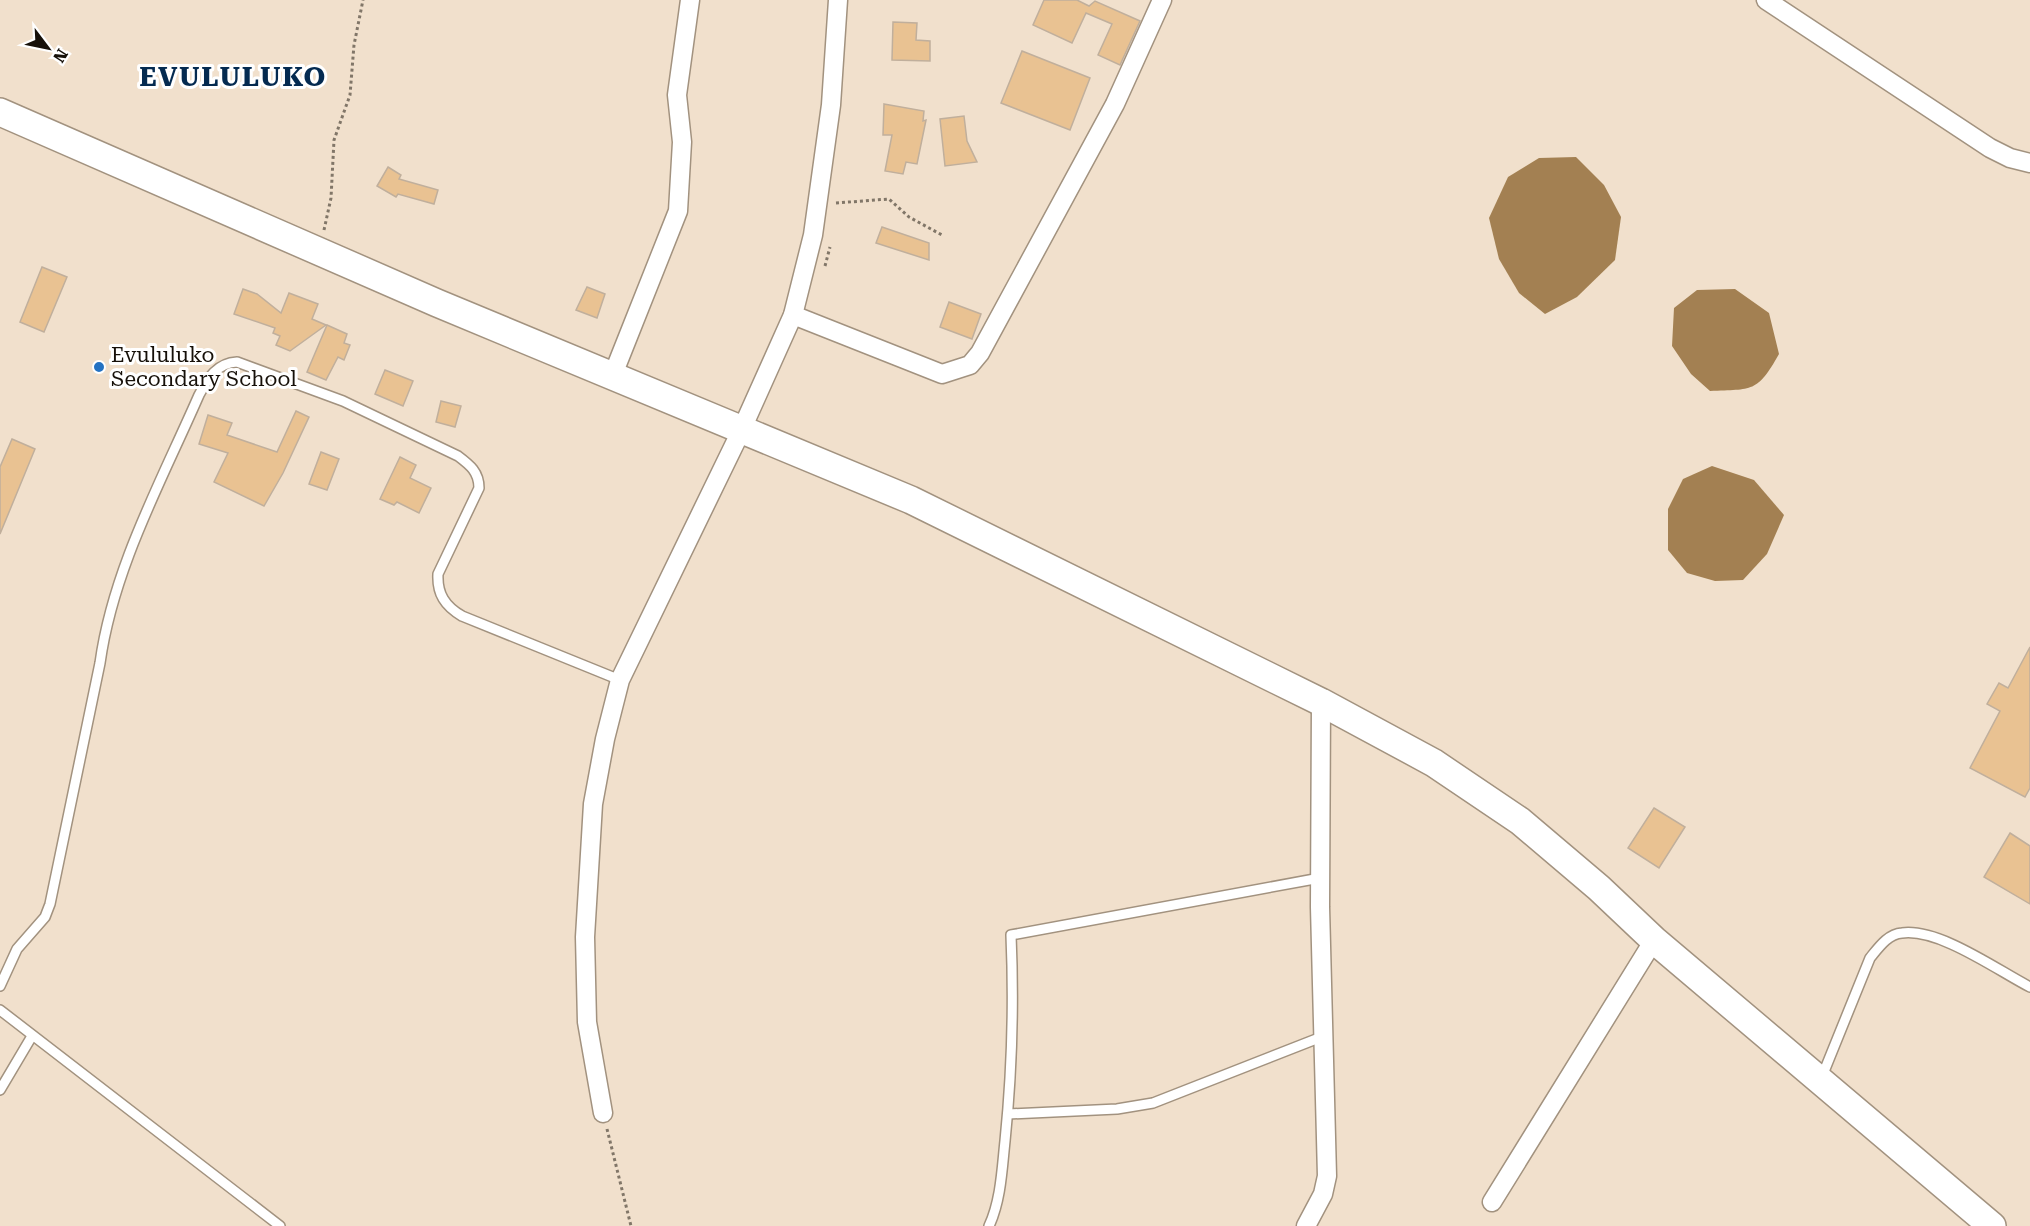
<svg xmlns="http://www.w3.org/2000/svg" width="2030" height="1226" font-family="'Roboto Serif',serif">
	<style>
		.water { fill: #a38052 }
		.building { fill: #e9c292; stroke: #c0af9c; stroke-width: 1.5 }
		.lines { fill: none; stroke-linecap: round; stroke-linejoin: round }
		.lane-casing { stroke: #a2927f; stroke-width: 12 }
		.street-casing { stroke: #a2927f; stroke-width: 21 }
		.secondary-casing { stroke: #a2927f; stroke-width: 30 }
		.path { stroke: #817668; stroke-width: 3; stroke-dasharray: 3 3; stroke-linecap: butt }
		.lane { stroke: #fff; stroke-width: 9 }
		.street { stroke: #fff; stroke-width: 18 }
		.secondary { stroke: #fff; stroke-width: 27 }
		.poi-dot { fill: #2472c2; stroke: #fff; stroke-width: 2 }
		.labels { text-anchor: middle; stroke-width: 6; stroke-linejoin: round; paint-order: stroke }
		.poi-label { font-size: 21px; fill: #161009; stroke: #fff; text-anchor: start }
		.district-label { font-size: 27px; font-weight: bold; letter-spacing: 1.5px; fill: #042a50; stroke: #fff }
	</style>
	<rect width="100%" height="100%" fill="#f1e0cc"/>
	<g class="water">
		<path d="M 1576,157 L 1604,185 L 1621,217 L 1615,260 L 1577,297 L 1545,314 L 1519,293 L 1499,259 L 1489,218 L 1508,177 L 1539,158 Z"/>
		<path d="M 1735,289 L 1769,313 L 1779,354 C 1757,393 1753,389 1710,391 L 1691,374 L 1672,346 L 1674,308 L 1697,290 Z"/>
		<path d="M 1712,466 L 1754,480 L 1784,515 L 1767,554 L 1743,580 L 1715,581 L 1687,573 L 1668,550 L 1668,509 L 1683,479 Z"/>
	</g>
	<g class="building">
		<path d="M 1044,0 L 1077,0 L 1089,6 L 1095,1 L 1140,21 L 1120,65 L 1098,55 L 1112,24 L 1086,13 L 1072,43 L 1033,25 Z"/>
		<path d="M 893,22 L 917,23 L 916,40 L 930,41 L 930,61 L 892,60 Z"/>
		<path d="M 1022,51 L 1090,78 L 1070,130 L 1001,103 Z"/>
		<path d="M 884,104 L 924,111 L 923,121 L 926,120 L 917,164 L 906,162 L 903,174 L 885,171 L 892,135 L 883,135 Z"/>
		<path d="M 964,116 L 967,141 L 977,162 L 945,166 L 940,119 Z"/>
		<path d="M 388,167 L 401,175 L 399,179 L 438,190 L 434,204 L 398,194 L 396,197 L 377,186 Z"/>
		<path d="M 882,227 L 929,243 L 929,260 L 876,243 Z"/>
		<path d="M 42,267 L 67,277 L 44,332 L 20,322 Z"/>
		<path d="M 587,287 L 605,294 L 597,318 L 576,310 Z"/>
		<path d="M 243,289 L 257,294 L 281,313 L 289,293 L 318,304 L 312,319 L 326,325 L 290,351 L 276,345 L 280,336 L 273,333 L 275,328 L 234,314 Z"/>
		<path d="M 949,302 L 981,314 L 972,339 L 940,327 Z"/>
		<path d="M 327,325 L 347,334 L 344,343 L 350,345 L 344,360 L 338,357 L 326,380 L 307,372 Z"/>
		<path d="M 385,370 L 413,381 L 403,406 L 375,394 Z"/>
		<path d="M 441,401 L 461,406 L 455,427 L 436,422 Z"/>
		<path d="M 296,411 L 309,417 L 283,473 L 264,506 L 214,482 L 228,453 L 199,444 L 208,415 L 232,423 L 227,435 L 277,452 Z"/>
		<path d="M 12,439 L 35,449 L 0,534 L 0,467 Z"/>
		<path d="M 321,452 L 339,459 L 327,490 L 309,484 Z"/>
		<path d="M 400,457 L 416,465 L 410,478 L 431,488 L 419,513 L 397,502 L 394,505 L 380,499 Z"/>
		<path d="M 2030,647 L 2030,788 L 2025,797 L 1970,768 L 2000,711 L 1987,704 L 1999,683 L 2008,688 Z"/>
		<path d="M 1654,808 L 1685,827 L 1659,868 L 1628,848 Z"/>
		<path d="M 2010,833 L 2030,846 L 2030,904 L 1984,877 Z"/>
	</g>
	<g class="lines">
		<defs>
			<g id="lane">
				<path d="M 0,986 L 17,949 L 45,917 L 50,904 L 100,663 C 113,569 161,482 199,395 C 208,378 217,363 237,362 L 343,401 L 458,456 C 470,465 479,472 479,488 L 438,574 C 437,594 445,606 462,616 L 620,680"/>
				<path d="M 0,1010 L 280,1226"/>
				<path d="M 1821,1079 L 1870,958 C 1879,947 1888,934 1902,933 C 1939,928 1997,970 2030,987"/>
				<path d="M 0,1090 L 32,1036"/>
				<path d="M 1008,1114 L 1117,1109 L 1153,1103 L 1324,1036"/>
				<path d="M 989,1226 C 1001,1200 1002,1169 1005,1141 C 1012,1072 1014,1004 1011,935 L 1320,878"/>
			</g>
			<g id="street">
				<path d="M 1766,0 L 1990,148 L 2010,158 L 2030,163"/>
				<path d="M 793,315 L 942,374 L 970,365 L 980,353 L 1115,104 L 1162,0"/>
				<path d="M 612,377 L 678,211 L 682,142 L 677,95 L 690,0"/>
				<path d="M 603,1113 L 587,1022 L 585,937 L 593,804 L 605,739 L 620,680 L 741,431 L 793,315 L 813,235 L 831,105 L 838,0"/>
				<path d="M 1492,1202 L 1654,940"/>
				<path d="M 1306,1226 L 1323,1194 L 1327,1176 L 1320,907 L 1321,702"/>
			</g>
			<path id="secondary" d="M 0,112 L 437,303 L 911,500 L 1321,702 L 1434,763 L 1520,821 L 1599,888 L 1654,940 L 1992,1226"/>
		</defs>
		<use href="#lane" class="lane-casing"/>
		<use href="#street" class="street-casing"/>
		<use href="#secondary" class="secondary-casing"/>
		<g class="path">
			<path d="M 836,203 L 889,199 L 909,217 L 942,235"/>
			<path d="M 324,230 L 331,198 L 334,140 L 350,95 L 354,45 L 363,0"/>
			<path d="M 825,266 L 830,247"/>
			<path d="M 607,1129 L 631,1226"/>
		</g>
		<use href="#lane" class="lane"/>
		<use href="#street" class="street"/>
		<use href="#secondary" class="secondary"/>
	</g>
	<circle class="poi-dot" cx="99" cy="367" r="6"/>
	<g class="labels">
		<g class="poi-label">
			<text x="111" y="362">Evululuko<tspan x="111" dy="24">Secondary School</tspan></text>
		</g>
		<g class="district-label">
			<text x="233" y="86">EVULULUKO</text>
		</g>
	</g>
	<g transform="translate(48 48) rotate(122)" stroke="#ffffff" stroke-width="4.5" paint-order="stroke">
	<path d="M0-4.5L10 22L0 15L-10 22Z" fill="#161009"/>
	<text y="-9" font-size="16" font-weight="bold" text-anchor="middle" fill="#161009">N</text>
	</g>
</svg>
